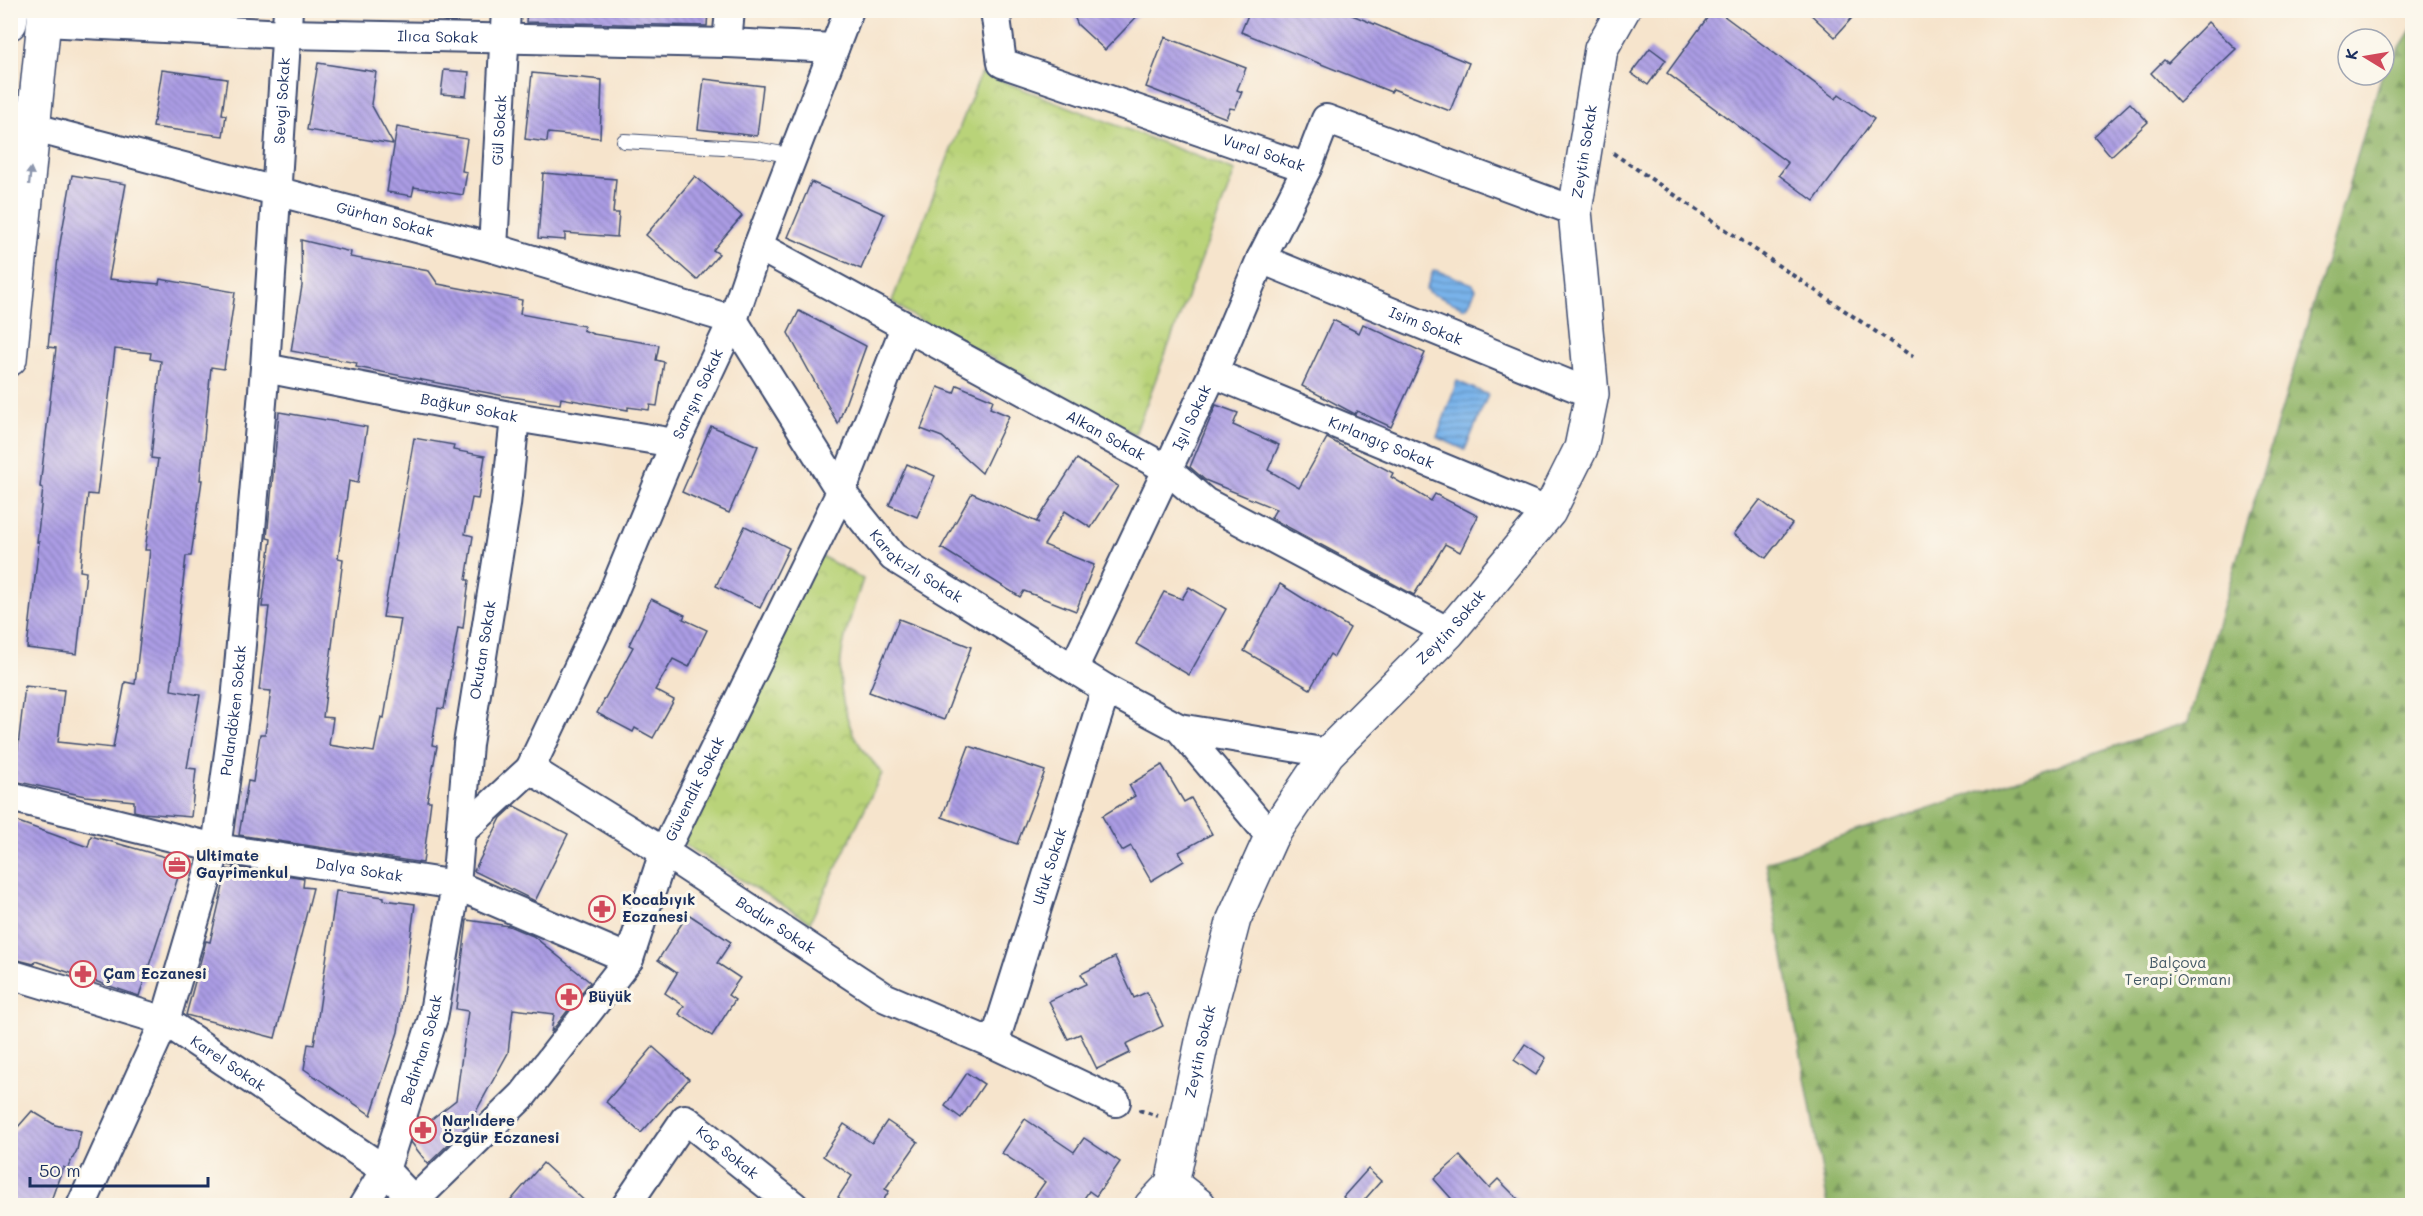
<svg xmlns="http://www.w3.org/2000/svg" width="2423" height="1216" font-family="Mali,sans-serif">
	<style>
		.forest { fill: url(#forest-firs); stroke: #567264; stroke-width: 1.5 }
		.park { fill: url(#park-crowns); stroke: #6a816c; stroke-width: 1.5 }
		.water { fill: url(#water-rules); stroke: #4a71a4; stroke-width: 1.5 }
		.building { fill: url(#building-back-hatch) }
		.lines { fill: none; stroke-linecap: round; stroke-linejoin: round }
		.lane-casing { stroke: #3c4a6e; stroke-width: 16 }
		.street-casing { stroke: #3c4a6e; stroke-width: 32 }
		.secondary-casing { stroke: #3c4a6e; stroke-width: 36 }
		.primary-casing { stroke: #3c4a6e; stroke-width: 36 }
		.path { stroke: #3c4a6e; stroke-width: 4; stroke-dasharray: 4.5 4.5; stroke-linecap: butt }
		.lane { stroke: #fff; stroke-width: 14 }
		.street { stroke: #fff; stroke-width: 28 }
		.secondary { stroke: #fff; stroke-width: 33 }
		.primary { stroke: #fff; stroke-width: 33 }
		.oneway { fill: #8d97ae }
		.labels { text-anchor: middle; stroke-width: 6; stroke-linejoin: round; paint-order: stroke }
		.street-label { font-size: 15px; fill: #1b2f5e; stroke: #fbf7ec }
		.poi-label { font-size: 15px; font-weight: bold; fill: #1b2f5e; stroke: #fbf7ec; text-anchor: start }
		.park-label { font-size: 15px; fill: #425865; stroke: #fbf7ec }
	</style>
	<defs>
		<pattern id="forest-firs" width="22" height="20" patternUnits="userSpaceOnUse" patternTransform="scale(1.5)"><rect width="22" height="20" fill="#92b569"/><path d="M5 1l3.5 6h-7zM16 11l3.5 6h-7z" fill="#76945a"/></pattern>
		<pattern id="park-crowns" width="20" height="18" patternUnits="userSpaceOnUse" patternTransform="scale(1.5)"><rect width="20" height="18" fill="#b9d379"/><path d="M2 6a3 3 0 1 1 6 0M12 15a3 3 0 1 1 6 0" fill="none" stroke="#9eb56b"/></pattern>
		<pattern id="water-rules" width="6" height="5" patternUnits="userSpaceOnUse" patternTransform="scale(1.5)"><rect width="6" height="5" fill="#79b3ea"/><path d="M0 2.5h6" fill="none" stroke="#6292c1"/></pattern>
		<pattern id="building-back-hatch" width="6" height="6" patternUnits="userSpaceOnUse" patternTransform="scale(1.5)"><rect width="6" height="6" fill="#ab9ce4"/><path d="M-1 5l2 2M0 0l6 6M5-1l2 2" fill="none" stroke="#8a80bc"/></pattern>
	</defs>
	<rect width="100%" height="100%" fill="#fbf7ec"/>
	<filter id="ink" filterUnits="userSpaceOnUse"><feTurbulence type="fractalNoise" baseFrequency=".0167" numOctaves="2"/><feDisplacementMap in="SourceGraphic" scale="12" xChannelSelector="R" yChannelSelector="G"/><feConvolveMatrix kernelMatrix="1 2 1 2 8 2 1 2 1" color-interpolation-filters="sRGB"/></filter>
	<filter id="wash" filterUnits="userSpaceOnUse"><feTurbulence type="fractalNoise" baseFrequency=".008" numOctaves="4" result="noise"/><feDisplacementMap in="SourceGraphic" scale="24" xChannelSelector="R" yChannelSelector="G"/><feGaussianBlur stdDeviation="1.35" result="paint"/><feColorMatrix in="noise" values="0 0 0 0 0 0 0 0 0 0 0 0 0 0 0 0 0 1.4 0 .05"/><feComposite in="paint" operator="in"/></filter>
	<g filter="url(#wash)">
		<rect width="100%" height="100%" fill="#f6e4cc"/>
		<path class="forest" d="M 2412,28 L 2412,1205 L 1828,1205 L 1766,862 L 2188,722 L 2381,77 Z"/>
		<g class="park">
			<path d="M 981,73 L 1235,171 L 1135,434 L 911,315 L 892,301 Z"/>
			<path d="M 816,553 L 863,579 C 845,635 828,672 852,731 C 858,746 872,760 882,773 L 810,922 L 678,841 Z"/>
		</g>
		<g class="water">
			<path d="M 1436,270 L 1473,284 L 1476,289 L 1468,306 L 1464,308 L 1428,292 L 1426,289 L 1433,271 Z"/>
			<path d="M 1457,381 L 1488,395 L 1465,450 L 1437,437 Z"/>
		</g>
		<g id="blocks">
			<g class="building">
				<path d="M 527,10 L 708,10 L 707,26 L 526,22 Z"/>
				<path d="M 1071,10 L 1143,10 L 1105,50 L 1078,25 Z"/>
				<path d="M 1250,10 L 1340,10 L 1469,63 L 1450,111 L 1393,89 L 1391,92 L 1241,32 Z"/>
				<path d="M 1713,10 L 1716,10 L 1836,99 L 1839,94 L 1874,119 L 1814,201 L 1779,175 L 1788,163 L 1667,73 Z"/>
				<path d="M 1806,10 L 1859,10 L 1835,37 Z"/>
				<path d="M 2208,22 L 2236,49 L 2179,103 L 2151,73 L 2164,60 L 2168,63 Z"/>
				<path d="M 1165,37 L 1246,68 L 1237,90 L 1242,92 L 1235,109 L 1230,108 L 1226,118 L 1146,87 Z"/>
				<path d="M 1650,48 L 1666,60 L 1648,85 L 1631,73 Z"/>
				<path d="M 318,63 L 376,72 L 371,104 L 393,144 L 307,130 Z"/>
				<path d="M 162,70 L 227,79 L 222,114 L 226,115 L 223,136 L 153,127 Z"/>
				<path d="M 444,70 L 469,72 L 466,96 L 441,94 Z"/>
				<path d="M 532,73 L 602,80 L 600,138 L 548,133 L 547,142 L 525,139 Z"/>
				<path d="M 704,79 L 763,86 L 757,136 L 698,129 Z"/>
				<path d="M 2130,103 L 2148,122 L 2111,156 L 2094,136 Z"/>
				<path d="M 397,127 L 467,139 L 462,171 L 467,172 L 463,195 L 414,187 L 412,196 L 387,192 Z"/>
				<path d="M 543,173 L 616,179 L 613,213 L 619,213 L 617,237 L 565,233 L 565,240 L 538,238 Z"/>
				<path d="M 72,175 L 126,184 L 109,279 L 159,284 L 160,279 L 235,292 L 224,369 L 211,367 L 200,480 L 202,480 L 191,556 L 186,556 L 171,690 L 200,695 L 187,768 L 196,769 L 191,817 L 143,813 L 134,811 L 134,801 L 85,796 L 14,781 L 25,686 L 64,690 L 58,742 L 113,748 L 125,682 L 135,684 L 150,550 L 145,550 L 158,459 L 151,458 L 161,361 L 150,359 L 151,353 L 115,349 L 97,495 L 88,494 L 80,571 L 86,572 L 77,654 L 27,648 L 39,542 L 37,542 L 43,488 L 40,487 L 56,348 L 48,347 L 59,249 Z"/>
				<path d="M 695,176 L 742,216 L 713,250 L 719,254 L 697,280 L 646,235 Z"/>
				<path d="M 811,182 L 884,214 L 861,269 L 788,237 Z"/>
				<path d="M 301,240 L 351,252 L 350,257 L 429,271 L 438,284 L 522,300 L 520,314 L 584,326 L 583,330 L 593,334 L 659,345 L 656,360 L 664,362 L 657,406 L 650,405 L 649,410 L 628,407 L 628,410 L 561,398 L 560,404 L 504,396 L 356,367 L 357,363 L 291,351 L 302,286 Z"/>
				<path d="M 799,311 L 866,346 L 838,424 L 788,333 Z"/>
				<path d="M 1333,320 L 1359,333 L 1363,324 L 1425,353 L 1391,427 L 1357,411 L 1355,414 L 1302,386 Z"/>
				<path d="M 957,385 L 993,400 L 990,408 L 1009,416 L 982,473 L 942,437 L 921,429 L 938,387 L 954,393 Z"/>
				<path d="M 1216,405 L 1238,413 L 1233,425 L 1279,445 L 1268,470 L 1299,488 L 1327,438 L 1393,473 L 1391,477 L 1431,501 L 1435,494 L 1478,516 L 1460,552 L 1445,544 L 1414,595 L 1271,518 L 1276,509 L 1205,480 L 1190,467 Z"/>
				<path d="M 279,412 L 367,427 L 358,483 L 349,481 L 338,558 L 343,559 L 323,717 L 333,718 L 329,745 L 374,752 L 381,717 L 384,718 L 401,619 L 383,617 L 414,438 L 454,445 L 453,450 L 485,456 L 478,499 L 472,498 L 465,534 L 473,536 L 466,580 L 469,580 L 463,628 L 458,627 L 444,709 L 438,708 L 432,745 L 437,746 L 427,801 L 431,801 L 423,863 L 239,835 L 248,781 L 253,782 L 260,734 L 265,734 L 271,691 L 259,690 L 269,607 L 262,607 L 271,539 L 267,538 Z"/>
				<path d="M 711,426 L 758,446 L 729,513 L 682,492 Z"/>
				<path d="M 1077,459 L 1118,486 L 1091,528 L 1065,511 L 1044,545 L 1094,565 L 1076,611 L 1024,591 L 1020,597 L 941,548 L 972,493 L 1039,523 L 1037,521 Z"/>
				<path d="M 907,464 L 935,476 L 917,517 L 889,505 Z"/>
				<path d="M 1760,500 L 1792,524 L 1766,558 L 1734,534 Z"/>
				<path d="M 745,526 L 789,548 L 760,608 L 716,586 Z"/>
				<path d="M 1280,584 L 1350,628 L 1334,657 L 1330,654 L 1310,689 L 1244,651 Z"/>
				<path d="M 1189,587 L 1226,609 L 1189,675 L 1136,644 L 1164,592 L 1182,599 Z"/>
				<path d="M 651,599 L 685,615 L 683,619 L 707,630 L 689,667 L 673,659 L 655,690 L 674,700 L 653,738 L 635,728 L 633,732 L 597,713 L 633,647 L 629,645 Z"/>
				<path d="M 899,619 L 971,647 L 944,720 L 869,692 Z"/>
				<path d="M 969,746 L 1045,771 L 1017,844 L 942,817 Z"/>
				<path d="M 1162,765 L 1184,802 L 1191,798 L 1212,834 L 1179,852 L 1184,861 L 1151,881 L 1131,846 L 1122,851 L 1102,816 L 1135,796 L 1129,785 Z"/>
				<path d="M 514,806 L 568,834 L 535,901 L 474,871 L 501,818 Z"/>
				<path d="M 10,819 L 88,847 L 91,836 L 183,862 L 139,996 L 35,961 L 34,964 L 10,958 Z"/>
				<path d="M 234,867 L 304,878 L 303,887 L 313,888 L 275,1038 L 186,1015 L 206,941 L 210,942 L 227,869 L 233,870 Z"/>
				<path d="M 336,891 L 384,897 L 384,900 L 415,904 L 398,1032 L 371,1115 L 304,1069 L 308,1044 L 314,1045 Z"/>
				<path d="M 688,914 L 731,942 L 717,963 L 740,978 L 728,995 L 735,1000 L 712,1036 L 679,1014 L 684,1006 L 665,993 L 677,973 L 658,960 Z"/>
				<path d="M 467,920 L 509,926 L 533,936 L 590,982 L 551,1032 L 554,1014 L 513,1009 L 508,1053 L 469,1124 L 428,1164 L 411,1142 L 414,1133 L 456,1100 L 468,1011 L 456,1009 Z"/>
				<path d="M 1115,957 L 1134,998 L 1147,992 L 1163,1026 L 1126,1044 L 1130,1053 L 1097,1069 L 1080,1034 L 1068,1039 L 1049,1001 L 1086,984 L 1081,974 Z"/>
				<path d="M 1525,1044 L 1546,1058 L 1536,1075 L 1514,1060 Z"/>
				<path d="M 653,1047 L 689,1079 L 641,1133 L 606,1102 Z"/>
				<path d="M 967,1073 L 984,1084 L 961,1118 L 945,1106 Z"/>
				<path d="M 32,1111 L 55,1125 L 81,1131 L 77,1150 L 67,1169 L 63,1167 L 49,1206 L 10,1206 L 10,1136 Z"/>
				<path d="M 1025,1119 L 1074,1152 L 1084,1138 L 1120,1162 L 1096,1196 L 1089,1191 L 1079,1206 L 1028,1206 L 1045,1182 L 1002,1153 Z"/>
				<path d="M 887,1121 L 918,1142 L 885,1189 L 889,1191 L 880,1206 L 850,1206 L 838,1197 L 852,1176 L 823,1156 L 844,1124 L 872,1143 Z"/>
				<path d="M 1460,1156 L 1489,1188 L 1498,1179 L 1525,1206 L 1458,1206 L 1434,1179 Z"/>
				<path d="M 543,1163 L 590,1206 L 506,1206 Z"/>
				<path d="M 1368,1169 L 1381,1181 L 1359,1206 L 1353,1206 L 1343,1197 Z"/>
			</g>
		</g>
	</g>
	<g filter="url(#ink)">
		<use href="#blocks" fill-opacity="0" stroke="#3c4a6e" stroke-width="1.5"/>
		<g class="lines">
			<defs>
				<path id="lane" d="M 624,141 L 756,149 L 793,156"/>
				<g id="street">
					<path id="s1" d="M 995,10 L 1002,63 L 1307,168 L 1326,119 L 1575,211"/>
					<path id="s2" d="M 44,22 L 286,34 L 727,43 L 834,48"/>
					<path d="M 727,43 L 730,10"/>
					<path id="s3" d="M 35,128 L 493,248 L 733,320 L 841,492 L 893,557 L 1106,689 L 1179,728 L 1271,837"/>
					<path id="s4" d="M 758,246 L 1167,469 L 1205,502 L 1449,632"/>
					<path id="s5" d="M 493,248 L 506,10"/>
					<path id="s6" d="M 1261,259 L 1592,394"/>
					<path id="s7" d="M 265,368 L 515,417 L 675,443"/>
					<path id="s8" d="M 1213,373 L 1549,512"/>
					<path id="s9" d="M 1074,667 L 1213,373 L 1261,259 L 1307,168"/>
					<path d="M 1179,728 L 1328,753"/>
					<path id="s10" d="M 530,769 L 608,605 L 675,443 L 733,320 L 758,246 L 849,10"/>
					<path id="s11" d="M 10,797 L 216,848 L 456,885 L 629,959"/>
					<path id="s12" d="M 460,833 L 530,769 L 664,852 L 886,998 L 994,1044 L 1116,1102"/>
					<path id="s13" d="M 10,974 L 165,1021 L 385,1170 L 419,1206"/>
					<path id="s14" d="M 994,1044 L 1106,689"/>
					<path id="s15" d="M 414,1201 L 523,1095 L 629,959 L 664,852 L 841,492 L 905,327"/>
					<path id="s16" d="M 81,1206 L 165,1021 L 216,848 L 236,702 L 265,368 L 288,10"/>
					<path id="s17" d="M 363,1206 L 385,1170 L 433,1018 L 456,885 L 468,744 L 506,505 L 515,417"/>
					<path id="s18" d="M 626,1206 L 685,1119 L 794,1206"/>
				</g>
				<g id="secondary">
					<path d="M 1172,1184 L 1200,1206"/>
					<path id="s19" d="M 1151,1206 L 1172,1184 L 1204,1032 L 1234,919 L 1271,837 L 1328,753 L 1449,632 L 1549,512 L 1581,448 L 1592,394 L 1575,211 L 1601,49 L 1623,10"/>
				</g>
				<g id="primary">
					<path d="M 10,23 L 12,10"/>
					<path d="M 10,359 L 45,10"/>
				</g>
			</defs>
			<use href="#lane" class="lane-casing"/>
			<use href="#street" class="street-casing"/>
			<use href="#secondary" class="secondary-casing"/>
			<use href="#primary" class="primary-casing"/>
			<g class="path">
				<path d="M 1613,153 L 1913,357"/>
				<path d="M 1139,1110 L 1158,1116"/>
			</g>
			<use href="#lane" class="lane"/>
			<use href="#street" class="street"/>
			<use href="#secondary" class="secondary"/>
			<use href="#primary" class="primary"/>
		</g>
		<defs><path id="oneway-solid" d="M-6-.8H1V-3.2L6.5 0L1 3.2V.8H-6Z" transform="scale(1.5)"/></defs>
		<use class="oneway" href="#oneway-solid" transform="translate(30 176) rotate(-84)"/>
	</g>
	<defs>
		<symbol id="office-ring" viewBox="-11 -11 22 22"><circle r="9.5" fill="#fbf7ec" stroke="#d1495b" stroke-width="1.5"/><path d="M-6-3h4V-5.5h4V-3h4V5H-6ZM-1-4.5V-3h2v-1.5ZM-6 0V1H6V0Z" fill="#d1495b"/></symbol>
		<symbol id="pharmacy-ring" viewBox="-11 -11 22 22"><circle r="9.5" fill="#fbf7ec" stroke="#d1495b" stroke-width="1.5"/><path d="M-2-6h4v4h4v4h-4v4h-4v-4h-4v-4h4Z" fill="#d1495b"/></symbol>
	</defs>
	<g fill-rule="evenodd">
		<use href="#office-ring" x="162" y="850" width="30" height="30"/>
		<use href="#pharmacy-ring" x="587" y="894" width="30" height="30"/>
		<use href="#pharmacy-ring" x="68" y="959" width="30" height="30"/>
		<use href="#pharmacy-ring" x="554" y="982" width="30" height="30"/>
		<use href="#pharmacy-ring" x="408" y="1115" width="30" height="30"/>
	</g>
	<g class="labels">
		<g class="street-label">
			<text dy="5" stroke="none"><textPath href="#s2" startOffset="394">Ilıca Sokak</textPath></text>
			<text dy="5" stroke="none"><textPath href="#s16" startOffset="1134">Sevgi Sokak</textPath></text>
			<text dy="5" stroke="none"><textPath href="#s5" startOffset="118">Gül Sokak</textPath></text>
			<text dy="5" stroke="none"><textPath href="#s1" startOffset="330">Vural Sokak</textPath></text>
			<text dy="5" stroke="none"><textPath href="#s19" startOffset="1192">Zeytin Sokak</textPath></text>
			<text dy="5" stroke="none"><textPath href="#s3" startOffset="362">Gürhan Sokak</textPath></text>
			<text dy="5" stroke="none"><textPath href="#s6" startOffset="178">Isim Sokak</textPath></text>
			<text dy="5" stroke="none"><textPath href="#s10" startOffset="411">Sarışın Sokak</textPath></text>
			<text dy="5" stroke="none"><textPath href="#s7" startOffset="208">Bağkur Sokak</textPath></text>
			<text dy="5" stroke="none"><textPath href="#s9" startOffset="276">Işıl Sokak</textPath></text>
			<text dy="5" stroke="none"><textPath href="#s4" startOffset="396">Alkan Sokak</textPath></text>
			<text dy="5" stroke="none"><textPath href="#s8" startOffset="182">Kırlangıç Sokak</textPath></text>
			<text dy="5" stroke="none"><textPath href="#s3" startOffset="1034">Karakızlı Sokak</textPath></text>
			<text dy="5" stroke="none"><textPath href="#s19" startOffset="670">Zeytin Sokak</textPath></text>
			<text dy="5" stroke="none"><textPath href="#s17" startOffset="573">Okutan Sokak</textPath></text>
			<text dy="5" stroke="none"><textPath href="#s16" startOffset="522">Palandöken Sokak</textPath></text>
			<text dy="5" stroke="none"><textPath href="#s15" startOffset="507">Güvendik Sokak</textPath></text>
			<text dy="5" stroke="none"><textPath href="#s14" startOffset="186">Ufuk Sokak</textPath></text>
			<text dy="5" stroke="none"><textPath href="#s11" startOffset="357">Dalya Sokak</textPath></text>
			<text dy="5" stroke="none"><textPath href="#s12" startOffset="386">Bodur Sokak</textPath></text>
			<text dy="5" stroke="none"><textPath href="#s17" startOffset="168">Bedirhan Sokak</textPath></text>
			<text dy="5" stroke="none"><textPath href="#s19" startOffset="166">Zeytin Sokak</textPath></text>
			<text dy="5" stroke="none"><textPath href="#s13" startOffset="238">Karel Sokak</textPath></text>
			<text dy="5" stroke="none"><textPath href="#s18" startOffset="159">Koç Sokak</textPath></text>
		</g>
		<g class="poi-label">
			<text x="196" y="861">Ultimate<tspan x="196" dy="17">Gayrimenkul</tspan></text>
			<text x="622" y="905">Kocabıyık<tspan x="622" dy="17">Eczanesi</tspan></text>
			<text x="103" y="979">Çam Eczanesi</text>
			<text x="588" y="1002">Büyük</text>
			<text x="442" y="1126">Narlıdere<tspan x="442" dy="17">Özgür Eczanesi</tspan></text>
		</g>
		<g class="park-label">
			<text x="2178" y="968">Balçova<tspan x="2178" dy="17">Terapi Ormanı</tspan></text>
		</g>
	</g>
	<rect width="2423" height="1216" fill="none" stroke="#fbf7ec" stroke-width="36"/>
	<g transform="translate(2366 57) rotate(281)"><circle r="28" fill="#fbf7ec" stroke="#a1a7b3" stroke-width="1.5"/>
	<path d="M0-4.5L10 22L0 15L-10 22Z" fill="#d1495b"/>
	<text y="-9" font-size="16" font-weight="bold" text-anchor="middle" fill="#1b2f5e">K</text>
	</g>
	<path d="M30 1177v9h178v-9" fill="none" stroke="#1b2f5e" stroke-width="3"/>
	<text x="39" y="1177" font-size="18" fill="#1b2f5e" stroke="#fbf7ec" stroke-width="4.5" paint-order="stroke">50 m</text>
</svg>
